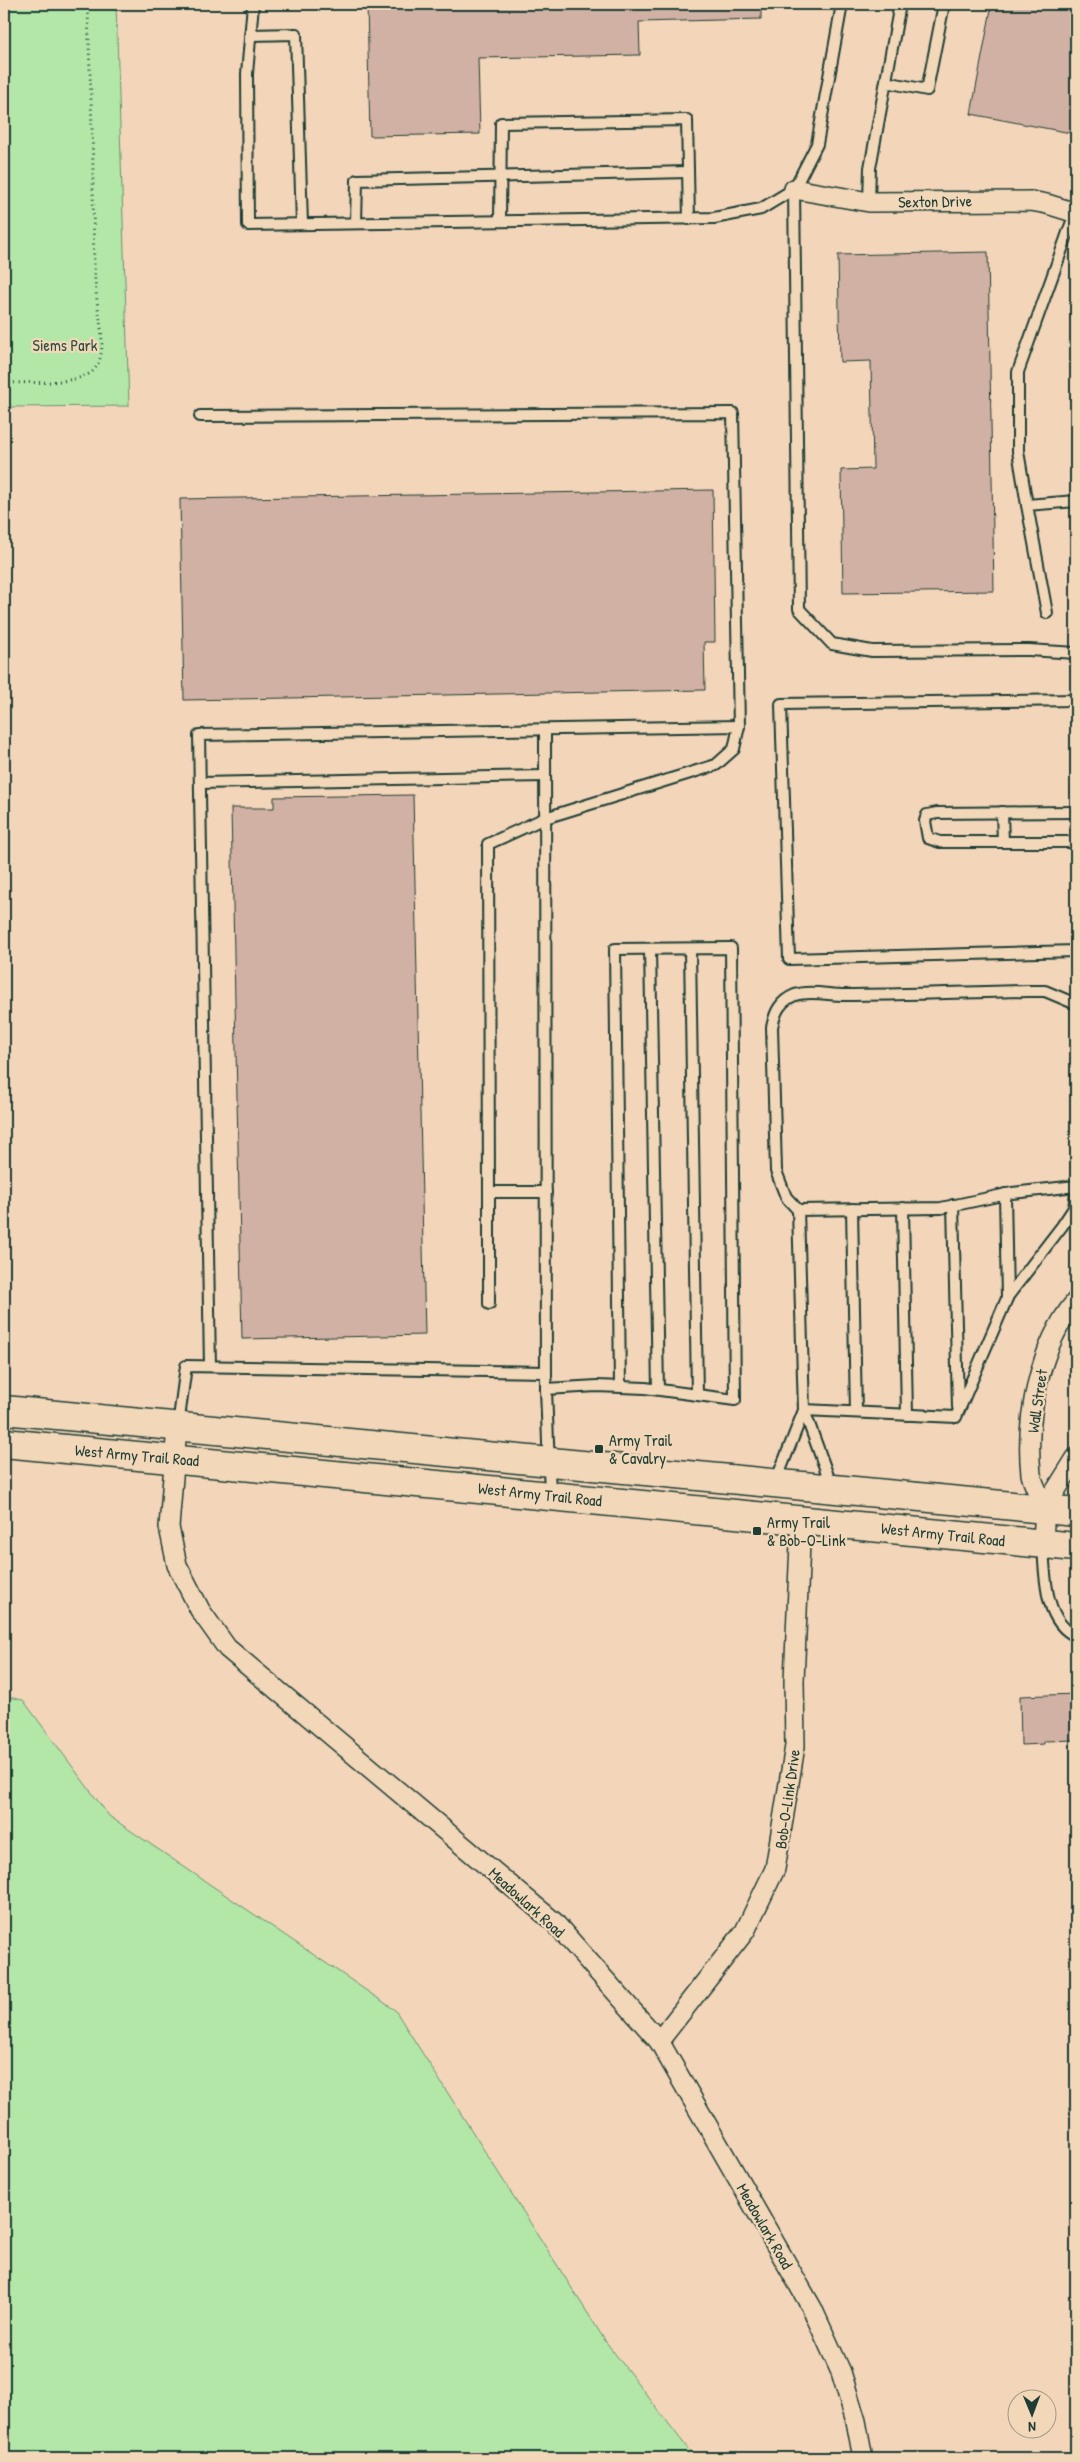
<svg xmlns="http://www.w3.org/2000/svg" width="1080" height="2462" font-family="'Patrick Hand',sans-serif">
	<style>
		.green { fill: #b3e7a8; stroke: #69926e }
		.building { fill: #d1b1a4; stroke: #1f3d34 }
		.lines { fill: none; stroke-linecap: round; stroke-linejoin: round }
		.lane-casing { stroke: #1f3d34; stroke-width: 14 }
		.street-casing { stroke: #1f3d34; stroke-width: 22 }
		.secondary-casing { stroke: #1f3d34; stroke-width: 31 }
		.path { stroke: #1f3d34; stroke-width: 3; stroke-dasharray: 1 4; stroke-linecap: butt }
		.lane { stroke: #f2d8b9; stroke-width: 10 }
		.street { stroke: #f2d8b9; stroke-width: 19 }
		.secondary { stroke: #f2d8b9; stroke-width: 28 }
		.poi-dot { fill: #1f3d34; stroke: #f2d8b9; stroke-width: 2 }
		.labels { text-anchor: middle; stroke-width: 4.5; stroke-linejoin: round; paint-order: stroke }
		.street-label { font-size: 16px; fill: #1f3d34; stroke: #f2d8b9 }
		.park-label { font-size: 16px; fill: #2e4e40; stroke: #f2d8b9 }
		.poi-label { font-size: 16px; fill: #1f3d34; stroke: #f2d8b9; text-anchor: start }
	</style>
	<rect width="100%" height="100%" fill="#f3d5ba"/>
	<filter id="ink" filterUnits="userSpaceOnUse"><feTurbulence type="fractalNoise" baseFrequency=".02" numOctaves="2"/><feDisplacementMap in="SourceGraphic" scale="10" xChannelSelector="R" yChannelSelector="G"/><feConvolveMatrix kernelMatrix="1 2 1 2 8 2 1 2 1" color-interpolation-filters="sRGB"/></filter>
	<g filter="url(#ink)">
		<g class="green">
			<path d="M 4,4 L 116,4 L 129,406 L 4,407 Z"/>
			<path d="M 4,1696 L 23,1700 L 109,1816 L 395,2010 L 606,2342 L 695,2458 L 4,2458 Z"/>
		</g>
		<g class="building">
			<path d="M 367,4 L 761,4 L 761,19 L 639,22 L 640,55 L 478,58 L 480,134 L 370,136 Z"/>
			<path d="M 992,4 L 1076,4 L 1076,134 L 971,114 Z"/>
			<path d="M 988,252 L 994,591 L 843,593 L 841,470 L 873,469 L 871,361 L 840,362 L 838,255 Z"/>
			<path d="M 713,490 L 715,642 L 704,642 L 705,690 L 184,700 L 180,499 Z"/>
			<path d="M 413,795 L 425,1335 L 242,1339 L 231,808 L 274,808 L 274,797 Z"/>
			<path d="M 1076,1694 L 1076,1740 L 1044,1741 L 1044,1744 L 1021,1745 L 1020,1696 Z"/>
		</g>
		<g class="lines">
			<defs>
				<g id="lane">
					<path d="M 253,4 L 247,74 L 248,225 L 714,218 L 761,209 L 794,189"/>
					<path d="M 842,4 L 817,144 L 794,189 L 799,609 L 832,644 L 872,651 L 1029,650 L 1076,653"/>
					<path d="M 250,35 L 296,34 L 302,224"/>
					<path d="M 886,82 L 927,90 L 944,4"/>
					<path d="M 869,202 L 870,168 L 900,4"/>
					<path d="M 500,221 L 501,123 L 687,120 L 689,219"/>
					<path d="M 356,223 L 357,180 L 688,172"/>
					<path d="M 200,416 L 733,413 L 739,726"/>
					<path d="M 1027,505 L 1018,451 L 1018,372 L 1075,213"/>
					<path d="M 1047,613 L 1027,505 L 1076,501"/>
					<path d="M 1076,700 L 781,704 L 789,959 L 1076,951"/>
					<path d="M 545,730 L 546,1389 L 550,1494"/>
					<path d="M 200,783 L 545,776"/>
					<path d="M 1002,812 L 1003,842"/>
					<path d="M 1076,812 L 937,813 L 927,815 L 925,821 L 928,838 L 940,842 L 1076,842"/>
					<path d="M 650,949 L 658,1389"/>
					<path d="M 690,949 L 697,1395"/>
					<path d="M 489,1192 L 489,1304"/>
					<path d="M 1005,1194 L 1007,1298"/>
					<path d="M 953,1205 L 958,1407"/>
					<path d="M 903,1208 L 907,1415"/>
					<path d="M 852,1209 L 856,1412"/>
					<path d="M 798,1210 L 786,1197 L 776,1171 L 772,1027 C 775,1012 780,1001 795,995 C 810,990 829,995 844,995 C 906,995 967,992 1028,991 L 1045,991 L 1076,1004"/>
					<path d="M 210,1366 L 199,735 L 739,726 L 734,749 L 716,765 L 545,818 L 488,844 L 489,1192 L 546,1192"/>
					<path d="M 546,1389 L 597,1386 L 645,1388 L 735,1400 L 731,948 L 615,949 L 620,1387"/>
					<path d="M 804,1410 L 956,1417 L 1008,1296 L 1062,1226 L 1074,1208 L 1076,1193"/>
					<path d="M 178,1426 L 186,1366 L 546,1372"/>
					<path d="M 776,1481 L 804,1410"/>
					<path d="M 832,1487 L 804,1410 L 798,1210 L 941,1208 L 1012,1193 L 1076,1186"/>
					<path d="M 1043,1545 C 1045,1574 1044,1622 1076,1636"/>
				</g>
				<g id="street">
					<path d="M 794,189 L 869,202 L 1031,201 L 1047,204 L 1076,213"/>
					<path d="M 177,1427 L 169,1527 L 177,1565 L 200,1610 L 227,1648 L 554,1922 L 659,2041 L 812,2308 L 841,2372 L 856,2421 L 863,2458"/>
					<path d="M 1044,1509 L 1076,1458"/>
					<path d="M 1043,1544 C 1043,1533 1045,1521 1044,1510 C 1042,1497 1033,1486 1031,1474 C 1025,1417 1040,1344 1076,1301"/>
					<path d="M 659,2041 L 745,1931 L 775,1869 L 795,1746 L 794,1681 L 801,1520"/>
				</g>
				<g id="secondary">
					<path d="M 4,1410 L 1076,1512"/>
					<path d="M 4,1443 L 1076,1547"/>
				</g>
			</defs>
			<use href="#lane" class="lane-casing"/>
			<use href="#street" class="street-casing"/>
			<use href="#secondary" class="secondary-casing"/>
			<path class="path" d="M 4,383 C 25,382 78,385 93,371 C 109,355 99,319 97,300 C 92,262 94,225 93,186 C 93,125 89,65 88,4"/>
			<use href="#lane" class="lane"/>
			<use href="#street" class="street"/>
			<use href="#secondary" class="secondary"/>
		</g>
	</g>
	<g class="poi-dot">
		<rect x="594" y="1444" width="10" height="10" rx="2.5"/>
		<rect x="752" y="1526" width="10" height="10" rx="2.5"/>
	</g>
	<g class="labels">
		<g class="street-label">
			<text transform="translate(935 201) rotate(-1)" y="6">Sexton Drive</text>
			<text transform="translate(1037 1401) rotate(-82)" y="6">Wall Street</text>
			<text transform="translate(137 1455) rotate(5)" y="6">West Army Trail Road</text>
			<text transform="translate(540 1494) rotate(6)" y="6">West Army Trail Road</text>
			<text transform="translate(943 1534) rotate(6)" y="6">West Army Trail Road</text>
			<text transform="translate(787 1799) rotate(-82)" y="6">Bob-O-Link Drive</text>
			<text transform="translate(527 1902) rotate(42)" y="6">Meadowlark Road</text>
			<text transform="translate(765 2226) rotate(60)" y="6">Meadowlark Road</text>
		</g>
		<g class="park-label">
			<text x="65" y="351">Siems Park</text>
		</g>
		<g class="poi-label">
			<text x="609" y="1446">Army Trail<tspan x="609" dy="18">&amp; Cavalry</tspan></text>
			<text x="767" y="1528">Army Trail<tspan x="767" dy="18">&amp; Bob-O-Link</tspan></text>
		</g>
	</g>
	<rect width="1080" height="2462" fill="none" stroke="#f2d8b9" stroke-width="20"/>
	<rect x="10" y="10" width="1060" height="2442" fill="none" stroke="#1f3d34" stroke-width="2" filter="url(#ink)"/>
	<g transform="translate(1032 2414) rotate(179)"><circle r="24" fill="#f2d8b9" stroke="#9e9a84"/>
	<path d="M0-4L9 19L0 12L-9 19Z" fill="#1f3d34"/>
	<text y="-8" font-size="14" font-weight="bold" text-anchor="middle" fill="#1f3d34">N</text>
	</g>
</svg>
